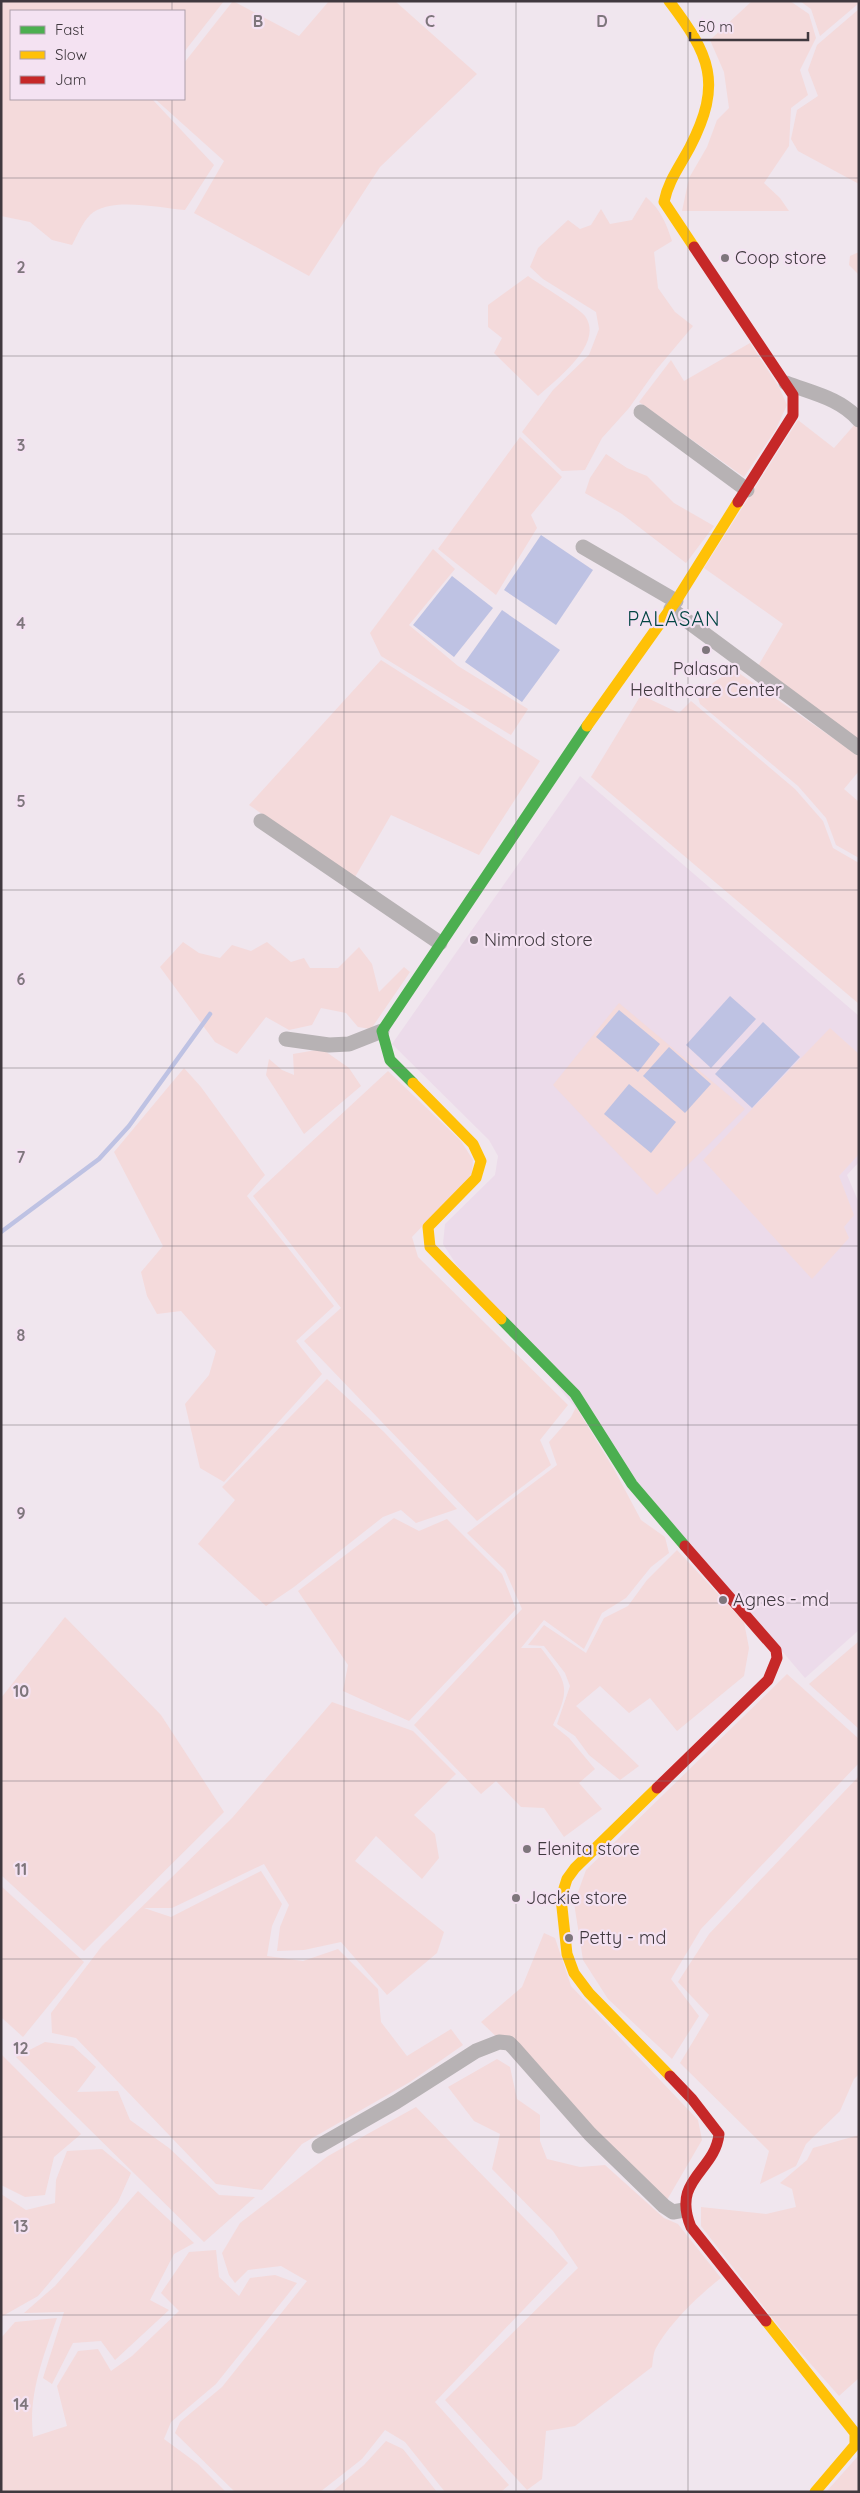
<svg xmlns="http://www.w3.org/2000/svg" width="860" height="2493" font-family="Quicksand,sans-serif">
	<style>
		.built { fill: #ecdbea }
		.green { fill: #f4dadb }
		.water { fill: #bec2e3 }
		.lines { fill: none; stroke-linecap: round; stroke-linejoin: round }
		.stream { stroke: #bec2e3; stroke-width: 4.5 }
		.street { stroke: #b7b2b4; stroke-width: 15 }
		.fast { stroke: #4caf50; stroke-width: 11 }
		.slow { stroke: #ffc107; stroke-width: 11 }
		.jam { stroke: #c62828; stroke-width: 11 }
		.grid { fill: none; stroke: #7e767c; stroke-width: 1; stroke-opacity: 0.55 }
		.poi-dot { fill: #7e767c; stroke: #f4e2f2; stroke-width: 2 }
		.labels { text-anchor: middle; stroke-width: 4.5; stroke-linejoin: round; paint-order: stroke }
		.poi-label { font-size: 18px; fill: #40393f; stroke: #f4e2f2; text-anchor: start }
		.quarter-label { font-size: 20px; letter-spacing: 1px; fill: #024542; stroke: #f4e2f2 }
		.grid-label { font-size: 16px; text-anchor: middle; font-weight: bold; fill: #7e767c; stroke: #f4e2f2; stroke-width: 4.5; stroke-linejoin: round; paint-order: stroke }
	</style>
	<rect width="100%" height="100%" fill="#f0e6ee"/>
	<path class="built" d="M 580,776 L 859,1016 L 859,1162 L 847,1175 L 859,1203 L 859,1630 L 805,1678 L 650,1497 L 456,1264 L 443,1244 L 445,1224 L 495,1175 L 498,1156 L 489,1140 L 392,1044 Z"/>
	<g class="green">
		<path d="M 1,1 L 224,1 L 184,52 L 184,11 L 11,11 L 11,99 L 152,99 L 214,165 L 185,210 C 160,208 109,196 90,215 C 82,223 77,236 72,245 L 52,240 L 30,222 L 1,216 Z"/>
		<path d="M 233,1 L 299,36 L 329,1 L 395,1 L 477,74 L 380,167 L 309,276 L 194,213 L 224,161 L 155,99 L 184,99 L 184,63 Z"/>
		<path d="M 752,1 L 790,1 L 809,14 L 816,38 L 800,70 L 808,95 L 791,108 L 789,146 L 764,183 L 780,198 L 789,211 L 682,211 L 689,178 L 707,147 L 717,120 L 729,108 L 724,72 L 710,40 Z"/>
		<path d="M 800,1 L 859,1 L 859,3 L 820,36 L 811,9 Z"/>
		<path d="M 859,9 L 859,184 L 798,151 L 791,139 L 797,110 L 818,96 L 808,70 L 817,45 Z"/>
		<path d="M 646,197 C 661,210 666,223 672,241 L 654,252 L 658,288 L 675,312 L 693,326 L 656,370 L 629,408 L 602,438 L 585,470 L 562,471 L 522,432 L 553,390 L 589,355 L 599,329 L 596,312 L 543,279 L 530,267 L 538,248 L 568,220 L 580,229 L 591,225 L 601,209 L 610,224 L 632,220 Z"/>
		<path d="M 859,252 L 859,275 L 849,265 L 850,256 Z"/>
		<path d="M 528,276 C 539,284 579,308 585,316 C 605,344 555,380 538,396 L 494,353 L 502,338 L 488,327 L 488,305 Z"/>
		<path d="M 750,343 L 779,387 L 787,405 L 776,429 L 744,477 L 639,402 L 671,360 L 684,381 Z"/>
		<path d="M 798,420 L 834,448 L 856,423 L 859,426 L 859,740 L 758,666 L 783,624 L 704,568 Z"/>
		<path d="M 520,437 L 562,477 L 531,515 L 537,528 L 496,595 L 438,549 Z"/>
		<path d="M 606,454 L 627,468 L 647,476 L 674,503 L 714,526 L 686,563 L 622,514 L 585,493 L 590,478 Z"/>
		<path d="M 433,549 L 455,569 L 409,625 L 458,666 L 528,709 L 511,735 L 381,656 L 370,633 Z"/>
		<path d="M 381,660 L 540,761 L 479,855 L 391,815 L 355,877 L 249,805 Z"/>
		<path d="M 733,669 L 859,756 L 859,771 L 844,789 L 859,802 L 859,858 L 836,845 L 826,818 L 798,786 L 700,704 L 697,694 Z"/>
		<path d="M 641,695 L 679,713 L 691,701 L 795,789 L 823,821 L 833,848 L 859,863 L 859,1004 L 591,777 Z"/>
		<path d="M 183,942 L 199,953 L 220,958 L 232,945 L 251,951 L 267,942 L 291,962 L 304,958 L 310,968 L 338,968 L 359,947 L 372,964 L 379,992 L 404,967 L 410,972 L 371,1029 L 358,1027 L 346,1013 L 321,1008 L 312,1025 L 289,1030 L 266,1017 L 237,1054 L 215,1042 L 160,967 Z"/>
		<path d="M 619,1003 L 745,1109 L 657,1195 L 553,1085 Z"/>
		<path d="M 830,1028 L 859,1054 L 859,1154 L 839,1176 L 854,1215 L 844,1227 L 849,1238 L 812,1279 L 703,1160 Z"/>
		<path d="M 322,1049 L 349,1068 L 361,1086 L 304,1134 L 266,1075 L 269,1059 L 282,1070 L 294,1075 L 293,1054 Z"/>
		<path d="M 184,1068 L 201,1087 L 265,1175 L 247,1196 L 334,1306 L 296,1341 L 322,1374 L 224,1482 L 200,1468 L 185,1404 L 209,1375 L 216,1351 L 181,1311 L 157,1314 L 147,1296 L 141,1272 L 163,1246 L 114,1152 Z"/>
		<path d="M 388,1071 L 461,1141 L 473,1160 L 472,1174 L 412,1237 L 418,1257 L 568,1405 L 540,1440 L 551,1465 L 477,1521 L 304,1341 L 341,1308 L 253,1196 Z"/>
		<path d="M 327,1379 L 384,1432 L 457,1509 L 416,1523 L 401,1510 L 383,1517 L 294,1587 L 266,1606 L 198,1544 L 235,1500 L 222,1487 Z"/>
		<path d="M 576,1407 L 615,1471 L 641,1520 L 665,1537 L 669,1553 L 651,1567 L 626,1598 L 602,1613 L 584,1649 L 544,1620 L 521,1648 L 541,1648 C 566,1681 572,1686 553,1725 L 569,1738 L 595,1769 L 579,1783 L 602,1809 L 564,1837 L 544,1808 L 521,1807 L 496,1781 L 481,1794 L 414,1725 L 522,1609 L 505,1570 L 467,1533 L 557,1465 L 549,1442 L 571,1417 Z"/>
		<path d="M 394,1518 L 419,1531 L 447,1519 L 502,1574 L 516,1609 L 409,1721 L 343,1691 L 348,1665 L 298,1591 Z"/>
		<path d="M 677,1550 L 744,1622 L 749,1648 L 744,1676 L 677,1731 L 650,1698 L 629,1713 L 600,1686 L 576,1706 L 639,1766 L 620,1780 L 589,1755 L 575,1736 L 557,1724 L 570,1686 L 565,1673 L 544,1646 L 528,1645 L 544,1625 L 586,1653 L 604,1618 L 628,1606 L 647,1580 Z"/>
		<path d="M 65,1617 L 161,1715 L 224,1812 L 84,1951 L 1,1875 L 1,1698 Z"/>
		<path d="M 859,1641 L 859,1729 L 809,1684 Z"/>
		<path d="M 787,1674 L 859,1739 L 859,1763 L 701,1929 L 671,1979 L 699,2016 L 672,2059 L 608,1999 L 583,1960 L 574,1903 L 586,1870 Z"/>
		<path d="M 332,1702 L 413,1731 L 456,1774 L 414,1815 L 435,1834 L 439,1858 L 422,1879 L 376,1836 L 355,1861 L 444,1932 L 437,1953 L 387,1995 L 341,1942 L 304,1950 L 277,1951 L 280,1927 L 289,1905 L 264,1864 L 172,1908 L 144,1908 L 171,1917 L 261,1871 L 282,1904 L 272,1926 L 267,1956 L 303,1961 L 338,1949 L 378,1989 L 381,2022 L 407,2056 L 451,2029 L 463,2045 L 410,2082 L 302,2144 L 262,2190 L 216,2184 L 76,2038 L 52,2033 L 51,2013 L 102,1946 L 232,1818 Z"/>
		<path d="M 859,1776 L 859,2074 L 854,2079 L 840,2111 L 806,2144 L 796,2166 L 760,2184 L 769,2151 L 680,2063 L 709,2015 L 678,1982 L 709,1934 Z"/>
		<path d="M 1,1886 L 84,1962 L 23,2037 L 1,2017 Z"/>
		<path d="M 544,1933 L 555,1938 L 571,1986 L 698,2120 L 702,2140 L 667,2200 L 481,2022 L 522,1987 Z"/>
		<path d="M 45,2042 L 73,2046 L 96,2067 L 77,2092 L 118,2091 L 130,2120 L 169,2148 L 219,2195 L 255,2197 L 204,2242 L 16,2057 Z"/>
		<path d="M 2,2055 L 81,2134 L 54,2157 L 45,2195 L 25,2197 L 1,2185 Z"/>
		<path d="M 497,2059 L 510,2067 L 517,2099 L 540,2115 L 540,2141 L 547,2159 L 580,2167 L 605,2165 L 664,2218 L 678,2224 L 721,2278 C 699,2295 670,2323 656,2348 C 653,2353 653,2361 652,2367 L 575,2426 L 546,2431 L 542,2479 L 527,2490 L 445,2400 L 578,2268 L 553,2231 L 492,2169 L 500,2134 L 474,2121 L 448,2087 Z"/>
		<path d="M 416,2107 L 568,2263 L 435,2402 L 509,2485 L 501,2492 L 445,2492 L 405,2442 L 385,2430 L 362,2459 L 320,2492 L 235,2492 L 175,2433 L 180,2422 L 222,2387 L 307,2281 L 281,2266 L 248,2270 L 235,2283 L 229,2275 L 222,2253 L 240,2223 L 328,2156 Z"/>
		<path d="M 859,2135 L 859,2378 L 839,2396 L 787,2337 L 701,2226 L 701,2207 L 766,2214 L 796,2207 L 792,2189 L 780,2183 L 807,2160 L 813,2148 Z"/>
		<path d="M 102,2149 L 131,2173 L 118,2202 L 38,2296 L 1,2317 L 1,2194 L 26,2210 L 55,2203 L 56,2180 L 67,2151 Z"/>
		<path d="M 138,2191 L 194,2243 L 174,2254 L 150,2300 L 169,2310 L 115,2360 L 101,2341 L 73,2343 L 52,2384 L 43,2378 L 64,2312 L 24,2313 L 55,2286 Z"/>
		<path d="M 216,2250 L 219,2277 L 239,2296 L 250,2278 L 275,2275 L 297,2283 L 216,2384 L 171,2422 L 164,2439 L 198,2464 L 226,2492 L 1,2492 L 1,2338 L 15,2322 L 57,2318 C 43,2357 28,2395 33,2437 L 67,2426 L 57,2386 L 78,2351 L 98,2349 L 111,2371 L 132,2356 L 179,2311 L 161,2293 L 189,2252 Z"/>
		<path d="M 386,2441 L 403,2449 L 437,2492 L 332,2492 L 364,2465 Z"/>
		<path d="M 859,2455 L 859,2492 L 826,2492 Z"/>
	</g>
	<g class="water">
		<path d="M 541,535 L 593,570 L 556,625 L 504,590 Z"/>
		<path d="M 452,576 L 493,608 L 454,657 L 413,625 Z"/>
		<path d="M 502,610 L 560,650 L 522,702 L 465,662 Z"/>
		<path d="M 730,996 L 756,1019 L 711,1068 L 686,1045 Z"/>
		<path d="M 619,1010 L 660,1044 L 638,1072 L 596,1037 Z"/>
		<path d="M 763,1022 L 800,1057 L 752,1108 L 715,1074 Z"/>
		<path d="M 669,1047 L 711,1084 L 685,1113 L 643,1076 Z"/>
		<path d="M 629,1084 L 676,1122 L 651,1153 L 604,1114 Z"/>
	</g>
	<g class="lines">
		<path class="stream" d="M 1,1232 L 99,1159 L 129,1126 L 210,1014"/>
		<g class="street">
			<path d="M 786,383 C 812,393 840,398 859,420"/>
			<path d="M 641,412 L 747,490"/>
			<path d="M 583,547 L 676,601"/>
			<path d="M 671,609 L 859,748"/>
			<path d="M 261,821 L 440,943"/>
			<path d="M 286,1039 L 329,1045 L 349,1044 L 382,1031"/>
			<path d="M 319,2146 L 396,2102 L 476,2051 L 499,2042 L 509,2043 L 514,2048 L 590,2134 L 664,2206 L 673,2212 L 684,2210"/>
		</g>
		<g class="fast">
			<path d="M 413,1083 L 390,1060 L 382,1031 L 587,726"/>
			<path d="M 501,1319 L 575,1394 L 632,1484 L 685,1546"/>
		</g>
		<g class="slow">
			<path d="M 669,1 C 710,55 723,83 690,147 C 680,166 668,181 664,202 L 694,247"/>
			<path d="M 587,726 L 676,601 L 738,502"/>
			<path d="M 413,1083 L 473,1144 L 481,1161 L 476,1178 L 428,1227 L 430,1247 L 501,1319"/>
			<path d="M 657,1788 L 575,1868 L 567,1879 L 561,1898 L 567,1954 L 574,1973 L 589,1993 L 670,2076"/>
			<path d="M 766,2321 L 855,2433 L 855,2445 L 815,2492"/>
		</g>
		<g class="jam">
			<path d="M 694,247 L 793,395 L 793,415 L 738,502"/>
			<path d="M 657,1788 L 768,1680 L 777,1658 L 776,1650 L 685,1546"/>
			<path d="M 670,2076 L 692,2099 L 719,2134 C 715,2172 671,2179 691,2227 L 766,2321"/>
		</g>
	</g>
	<path class="grid" d="M 172,1 L 172,11M 344,1 L 344,2492M 516,1 L 516,2492M 688,1 L 688,2492M 172,99 L 172,2492M 1,178 L 859,178M 1,356 L 859,356M 1,534 L 859,534M 1,712 L 859,712M 1,890 L 859,890M 1,1068 L 859,1068M 1,1246 L 859,1246M 1,1425 L 859,1425M 1,1603 L 859,1603M 1,1781 L 859,1781M 1,1959 L 859,1959M 1,2137 L 859,2137M 1,2315 L 859,2315"/>
	<g class="poi-dot">
		<circle cx="725" cy="258" r="5"/>
		<circle cx="706" cy="650" r="5"/>
		<circle cx="474" cy="940" r="5"/>
		<circle cx="723" cy="1600" r="5"/>
		<circle cx="527" cy="1849" r="5"/>
		<circle cx="516" cy="1898" r="5"/>
		<circle cx="569" cy="1938" r="5"/>
	</g>
	<g class="labels">
		<g class="poi-label">
			<text x="735" y="264">Coop store</text>
			<text x="706" y="675" text-anchor="middle">Palasan<tspan x="706" dy="21">Healthcare Center</tspan></text>
			<text x="484" y="946">Nimrod store</text>
			<text x="733" y="1606">Agnes - md</text>
			<text x="537" y="1855">Elenita store</text>
			<text x="526" y="1904">Jackie store</text>
			<text x="579" y="1944">Petty - md</text>
		</g>
		<g class="quarter-label">
			<text x="674" y="626">PALASAN</text>
		</g>
	</g>
	<g class="grid-label">
		<text x="258" y="27">B</text>
		<text x="430" y="27">C</text>
		<text x="602" y="27">D</text>
		<text x="21" y="273">2</text>
		<text x="21" y="451">3</text>
		<text x="21" y="629">4</text>
		<text x="21" y="807">5</text>
		<text x="21" y="985">6</text>
		<text x="21" y="1163">7</text>
		<text x="21" y="1341">8</text>
		<text x="21" y="1519">9</text>
		<text x="21" y="1697">10</text>
		<text x="21" y="1875">11</text>
		<text x="21" y="2054">12</text>
		<text x="21" y="2232">13</text>
		<text x="21" y="2410">14</text>
	</g>
	<rect width="860" height="2493" fill="none" stroke="#40393f" stroke-width="5"/>
	<rect x="10" y="10" width="175" height="90" fill="#f4e2f2" stroke="#ac9eaa"/>
	<rect x="20" y="26" width="25" height="8" fill="#4caf50" stroke="#ac9eaa"/>
	<text x="55" y="35" font-size="15" fill="#40393f">Fast</text>
	<rect x="20" y="51" width="25" height="8" fill="#ffc107" stroke="#ac9eaa"/>
	<text x="55" y="60" font-size="15" fill="#40393f">Slow</text>
	<rect x="20" y="76" width="25" height="8" fill="#c62828" stroke="#ac9eaa"/>
	<text x="55" y="85" font-size="15" fill="#40393f">Jam</text>
	<path d="M690 32v8h118v-8" fill="none" stroke="#40393f" stroke-width="2.5"/>
	<text x="698" y="32" font-size="15" fill="#40393f" stroke="#f4e2f2" stroke-width="4" paint-order="stroke">50 m</text>
</svg>
